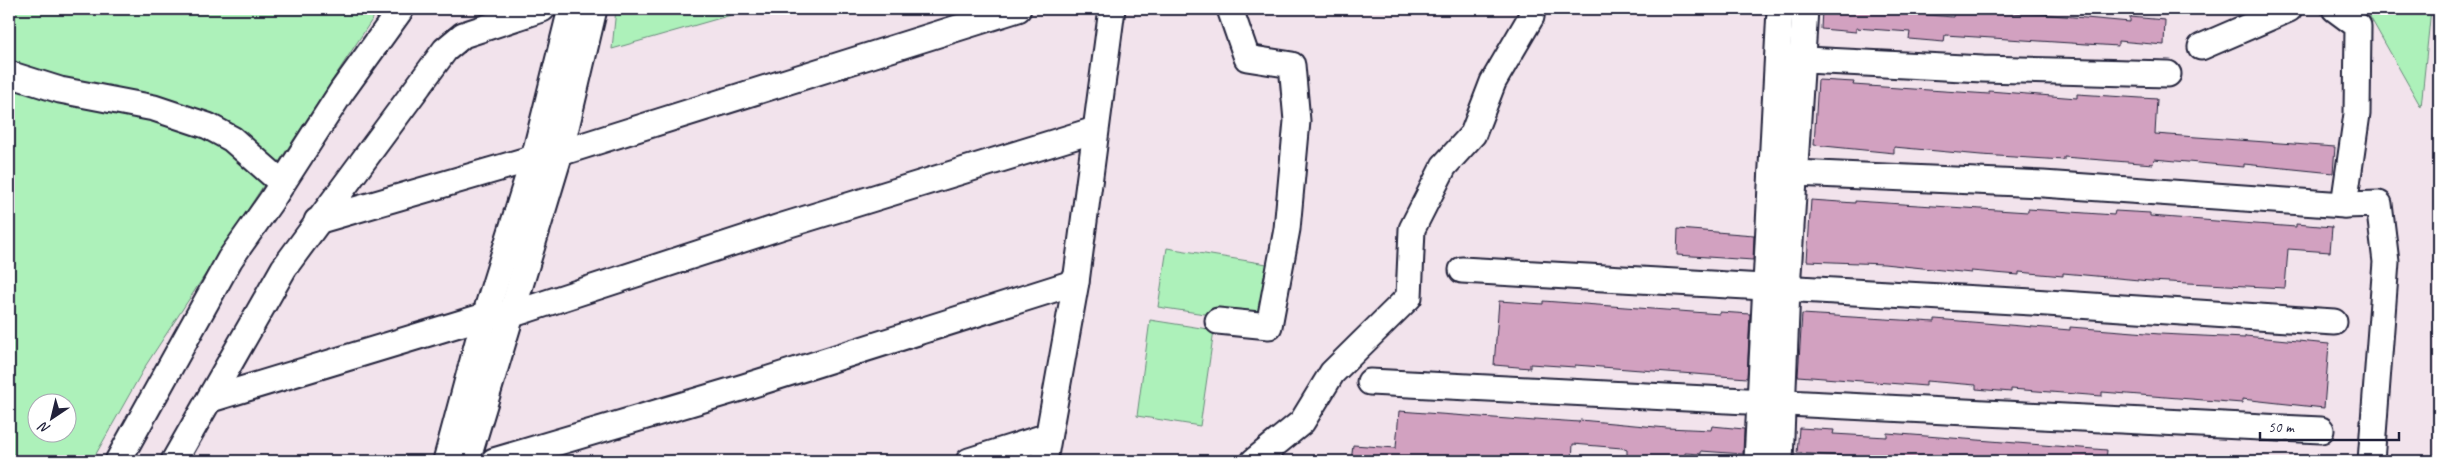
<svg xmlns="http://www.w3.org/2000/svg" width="2448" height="470" font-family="Caveat,sans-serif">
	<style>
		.green { fill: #adf1ba; stroke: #688a7a; fill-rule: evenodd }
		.building { fill: #d2a1c0; stroke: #22223b }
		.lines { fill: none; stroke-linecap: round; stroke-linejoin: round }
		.minor-casing { stroke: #22223b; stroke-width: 29 }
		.minor { stroke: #fff; stroke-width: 25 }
	</style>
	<rect width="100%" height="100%" fill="#f2e3ec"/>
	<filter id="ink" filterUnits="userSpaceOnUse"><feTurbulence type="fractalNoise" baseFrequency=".02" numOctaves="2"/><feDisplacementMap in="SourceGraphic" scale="10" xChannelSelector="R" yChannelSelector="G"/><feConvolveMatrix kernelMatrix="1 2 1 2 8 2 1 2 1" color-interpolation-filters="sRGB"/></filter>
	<g filter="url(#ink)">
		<g class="green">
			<path d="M 9,9 L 379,9 L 146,365 L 92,461 L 9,461 ZM 38,402 L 68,402 L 68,432 L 38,432 Z"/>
			<path d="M 616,9 L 752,9 L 612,49 Z"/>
			<path d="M 2370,9 L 2431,9 L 2421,107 L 2369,15 Z"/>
			<path d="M 1167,248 L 1267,264 L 1258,322 L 1158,307 Z"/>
			<path d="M 1150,320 L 1214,330 L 1200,426 L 1137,416 Z"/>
		</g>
		<g class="building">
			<path d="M 1822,9 L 1903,9 L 1903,13 L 1953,17 L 1954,11 L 2041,14 L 2130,22 L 2130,17 L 2165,20 L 2164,45 L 2118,41 L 2118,46 L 1945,35 L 1944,42 L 1909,39 L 1910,32 L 1856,28 L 1856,32 L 1821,29 Z"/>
			<path d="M 1818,80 L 1854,82 L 1853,85 L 1989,94 L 1989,91 L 2077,98 L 2077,94 L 2157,99 L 2155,134 L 2335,147 L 2333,173 L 2244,164 L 2244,167 L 2154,159 L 2153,164 L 2064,157 L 2064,160 L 1981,155 L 1894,147 L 1894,153 L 1814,145 Z"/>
			<path d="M 1811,200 L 1855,203 L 1855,201 L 2028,212 L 2028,209 L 2114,215 L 2115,211 L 2150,213 L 2150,216 L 2242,223 L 2296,227 L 2296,224 L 2332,227 L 2330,252 L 2288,249 L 2285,288 L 2150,281 L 2063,273 L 2063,276 L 2019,272 L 2019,275 L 1971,271 L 1971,273 L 1884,264 L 1807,261 Z"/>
			<path d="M 1678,229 L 1754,235 L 1753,260 L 1677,255 Z"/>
			<path d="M 1499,301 L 1543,304 L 1543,301 L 1720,314 L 1720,312 L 1750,314 L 1747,378 L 1575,365 L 1575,367 L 1530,364 L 1530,368 L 1494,365 Z"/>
			<path d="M 1802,314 L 1935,322 L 1935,319 L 2070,330 L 2070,327 L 2160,334 L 2245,338 L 2245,336 L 2329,344 L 2324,408 L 2242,399 L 2242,403 L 2102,392 L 2102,396 L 2011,389 L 2011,392 L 1976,389 L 1976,385 L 1926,381 L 1926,386 L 1798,376 Z"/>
			<path d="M 1399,411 L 1535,421 L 1535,419 L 1579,422 L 1580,420 L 1667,428 L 1711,430 L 1712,426 L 1744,429 L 1743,454 L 1701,451 L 1701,454 L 1685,453 L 1685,461 L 1627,461 L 1627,450 L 1622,448 L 1573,444 L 1572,461 L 1351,461 L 1353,445 L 1396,448 Z"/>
			<path d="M 1799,428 L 1834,430 L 1833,434 L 1887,437 L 1887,433 L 2107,450 L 2106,461 L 1924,461 L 1877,457 L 1877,461 L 1842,459 L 1842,456 L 1797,453 Z"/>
		</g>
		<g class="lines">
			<defs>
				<g id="minor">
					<path d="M 2335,9 L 2358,26 L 2357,114 L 2344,205"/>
					<path d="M 2201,47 L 2289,9"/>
					<path d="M 1786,59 L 1983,69 L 2168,74"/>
					<path d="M 9,74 L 60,90 L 154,108 L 208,126 L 232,139 L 282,183"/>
					<path d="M 1772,172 L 2043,184 L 2344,205 L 2379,204 L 2386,262 L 2371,461"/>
					<path d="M 317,221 L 534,158 L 560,153 L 1018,9"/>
					<path d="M 1462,270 L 2032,302 L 2334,322"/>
					<path d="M 1218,321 L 1269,326 L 1287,229 L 1297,121 L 1292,65 L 1247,58 L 1230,9"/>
					<path d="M 1370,382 L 2321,430"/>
					<path d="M 211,399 L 485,316 L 513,314 L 783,226 L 1095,130"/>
					<path d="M 118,461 L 230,259 L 271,201 L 342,91 L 401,9"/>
					<path d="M 174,461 L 284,268 L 445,50 L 463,35 L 542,9"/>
					<path d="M 446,461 L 485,316 L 534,158 L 571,9"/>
					<path d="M 467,461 L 560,153 L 594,9"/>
					<path d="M 494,461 L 744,387 L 1076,282"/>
					<path d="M 969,461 L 1048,436"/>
					<path d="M 1044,461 L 1076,282 L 1112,9"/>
					<path d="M 1254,461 L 1302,422 L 1332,373 L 1409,297 L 1412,229 L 1444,166 L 1473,134 L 1493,82 L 1531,17 L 1532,9"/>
					<path d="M 1757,461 L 1780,9"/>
					<path d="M 1780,461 L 1787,289 L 1805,9"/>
				</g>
			</defs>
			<use href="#minor" class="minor-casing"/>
			<use href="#minor" class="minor"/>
		</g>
	</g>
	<rect width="2448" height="470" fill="none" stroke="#fff" stroke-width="30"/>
	<rect x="15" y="15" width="2418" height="440" fill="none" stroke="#22223b" stroke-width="2" filter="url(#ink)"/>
	<g transform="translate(52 418) rotate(215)"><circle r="24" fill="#ffffff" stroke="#a7a7b1"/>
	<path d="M0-4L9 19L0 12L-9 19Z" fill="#22223b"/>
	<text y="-8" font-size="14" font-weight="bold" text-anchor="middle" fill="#22223b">N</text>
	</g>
	<path d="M2260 432v8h139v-8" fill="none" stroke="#22223b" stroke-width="2.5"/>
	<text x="2268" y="432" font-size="15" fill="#22223b" stroke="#ffffff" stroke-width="4" paint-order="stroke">50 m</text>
</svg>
